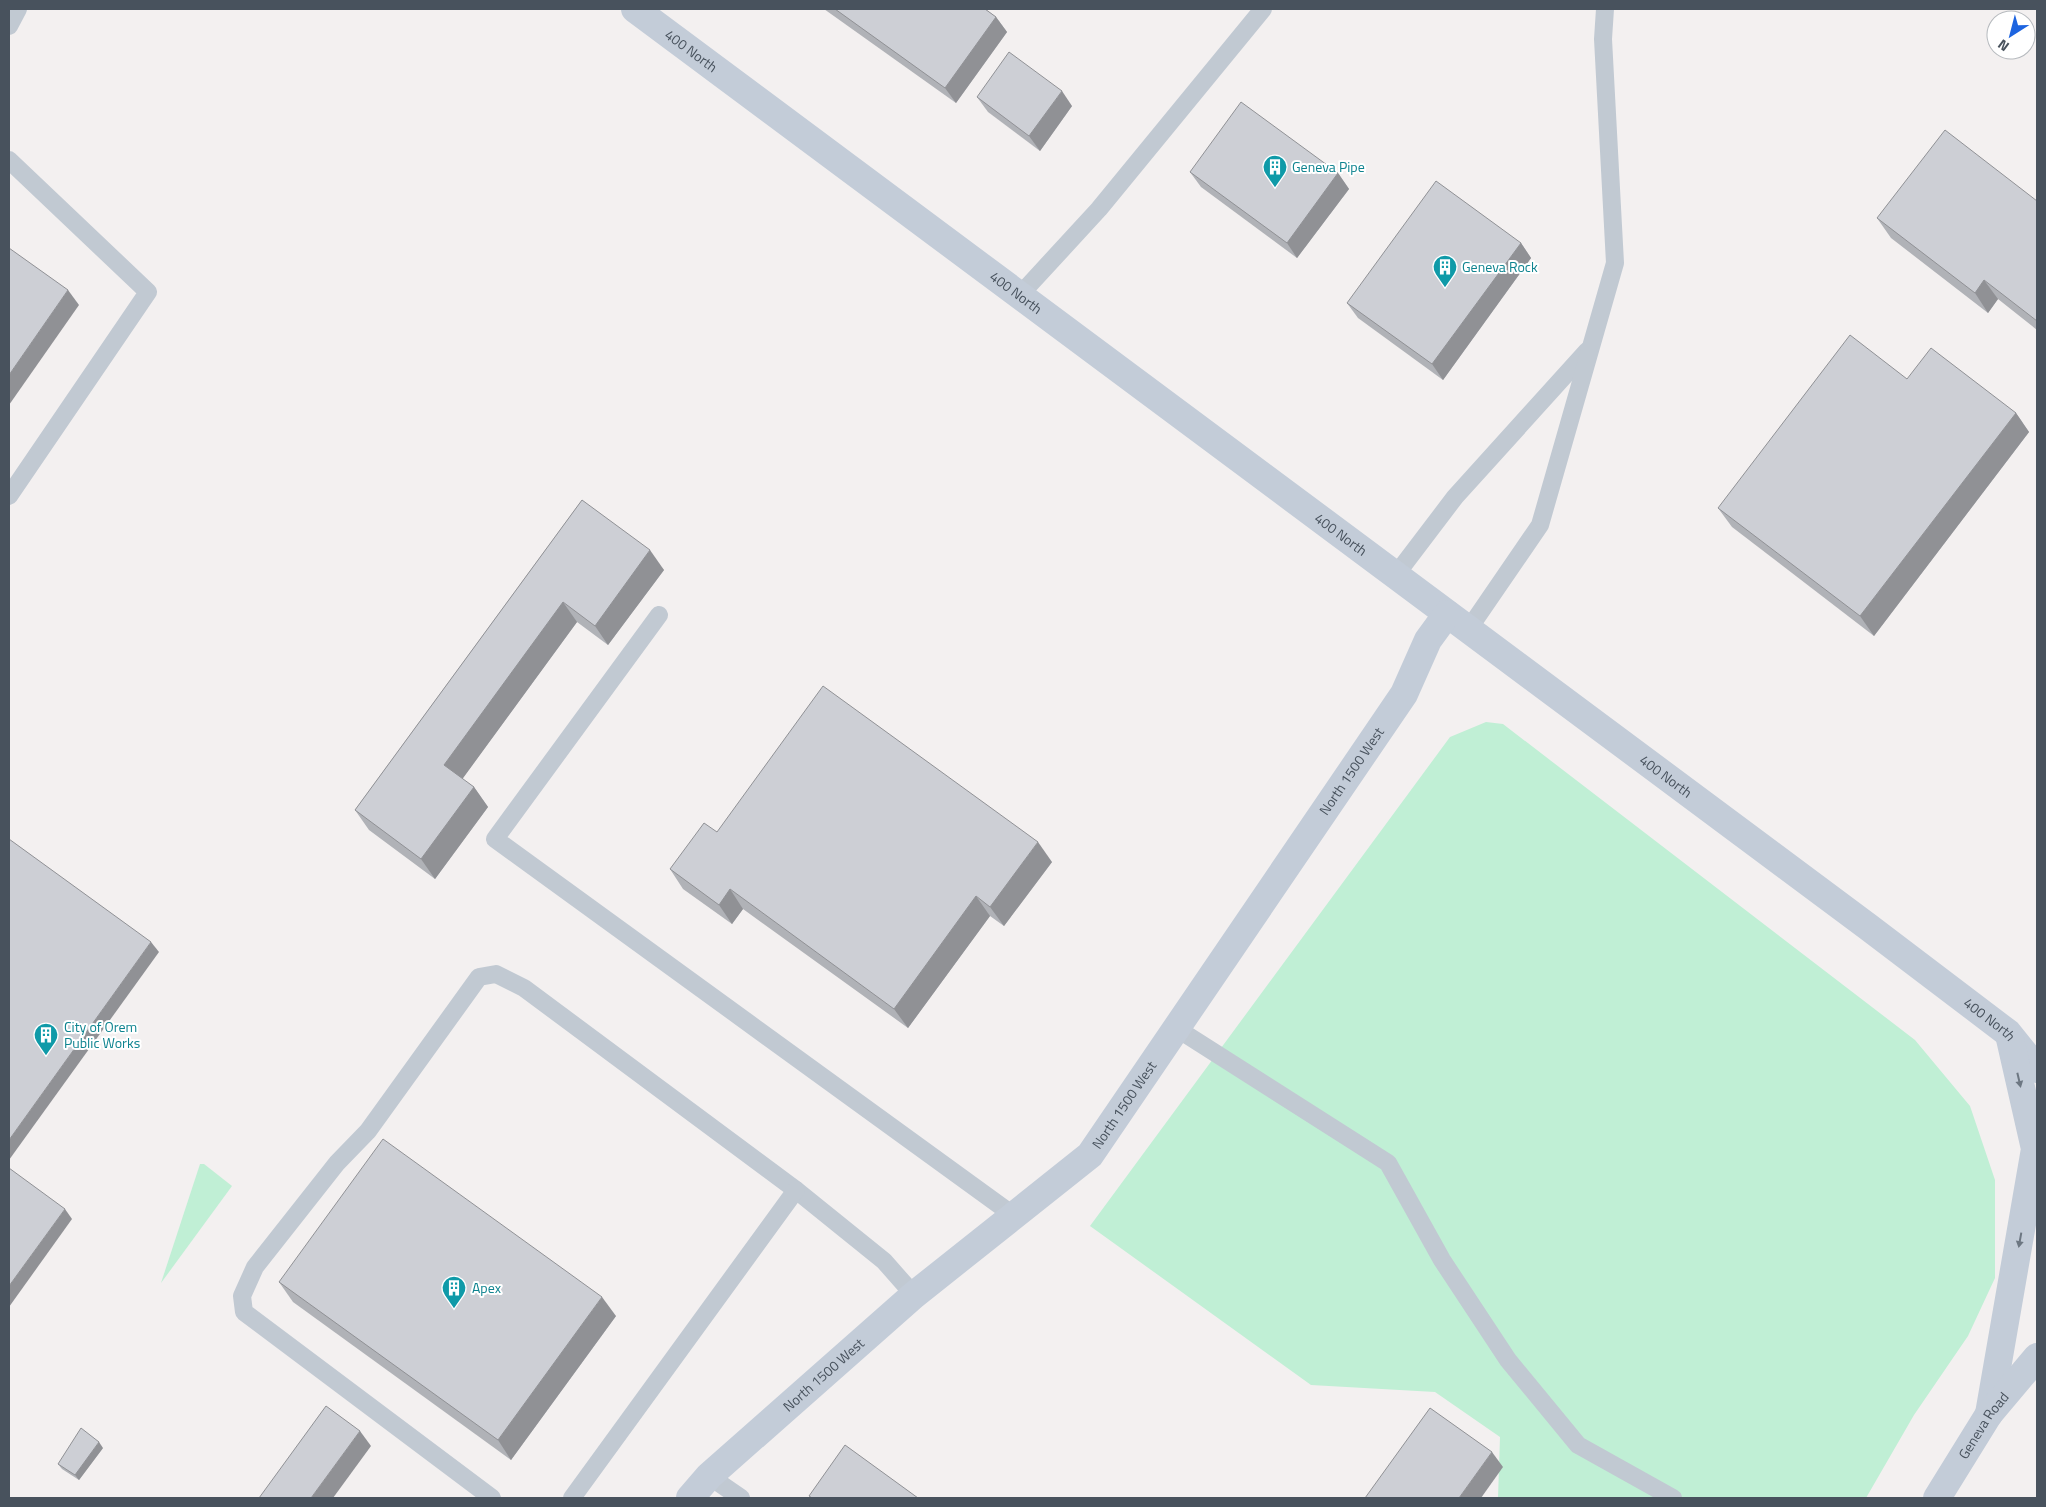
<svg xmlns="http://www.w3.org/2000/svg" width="2046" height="1507" font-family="'Titillium Web',sans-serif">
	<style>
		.green { fill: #c0efd5 }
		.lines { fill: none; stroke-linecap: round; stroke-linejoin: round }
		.lane { stroke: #c1c9d2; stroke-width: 18 }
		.secondary { stroke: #c3ccd8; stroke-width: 28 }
		.wall { fill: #b0b2b7 }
		.shaded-wall { fill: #909195 }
		.building { fill: #cdcfd5; stroke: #909195 }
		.oneway { fill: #6d7782 }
		.labels { text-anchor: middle; stroke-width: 4; stroke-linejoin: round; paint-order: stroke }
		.street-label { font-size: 14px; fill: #48525d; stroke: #fff }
		.culture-label { font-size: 14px; fill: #0d838f; stroke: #fff; text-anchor: start }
	</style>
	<rect width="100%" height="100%" fill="#f3f0f0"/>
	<g class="green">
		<path d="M 1486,722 L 1503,724 L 1915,1040 L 1970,1106 L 1995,1180 L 1995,1278 L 1968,1336 L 1914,1415 L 1866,1498 L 1498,1498 L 1500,1437 L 1435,1392 L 1311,1385 L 1090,1226 L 1450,737 Z"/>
		<path d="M 200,1164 L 204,1164 L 232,1186 L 161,1283 Z"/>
	</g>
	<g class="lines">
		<g class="lane">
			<path d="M 9,26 L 18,9"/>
			<path d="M 9,160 L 148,292 L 9,496"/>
			<path d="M 1019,296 L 1099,209 L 1263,9"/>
			<path d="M 1395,576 L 1455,497 L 1587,351"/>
			<path d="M 659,615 L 495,839 L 1013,1215"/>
			<path d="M 1468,630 L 1540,525 L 1615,263 L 1603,39 L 1605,9"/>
			<path d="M 1176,1028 L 1388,1163 L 1442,1260 L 1508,1360 L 1578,1445 L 1673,1498"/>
			<path d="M 709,1476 L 741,1498"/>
			<path d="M 492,1498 L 244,1312 L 242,1296 L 255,1267 L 337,1163 L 368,1131 L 479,977 L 496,974 L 524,988 L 796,1190 L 884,1261 L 914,1295"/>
			<path d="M 572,1498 L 796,1190"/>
		</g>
		<g class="secondary">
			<path id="s1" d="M 635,9 L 1867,926 L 2008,1033 L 2037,1069"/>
			<path d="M 1989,1414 L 2035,1149 L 2010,1039"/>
			<path id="s2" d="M 690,1498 L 709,1476 L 914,1295 L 1090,1155 L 1404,694 L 1428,640 L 1447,614"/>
			<path id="s3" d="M 1937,1498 L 1989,1414 L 2037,1357"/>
		</g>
	</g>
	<g class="wall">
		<path d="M 824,9 L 985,9 L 996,17 L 1007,32 L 956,103 Z"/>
		<path d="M 977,97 L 1072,106 L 1040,151 L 988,112 Z"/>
		<path d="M 1190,172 L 1338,173 L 1349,189 L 1297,258 L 1201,187 Z"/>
		<path d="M 2037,201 L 2037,330 L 1998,299 L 1988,313 L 1891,238 L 1877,218 Z"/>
		<path d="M 1521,243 L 1531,258 L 1443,380 L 1358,318 L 1347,303 Z"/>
		<path d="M 1907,379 L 2016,413 L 2029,432 L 1874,636 L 1732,527 L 1718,508 Z"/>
		<path d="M 582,500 L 664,570 L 608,645 L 577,622 L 462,779 L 474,787 L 488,807 L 435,879 L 369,830 L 355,810 Z"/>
		<path d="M 717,832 L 1052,862 L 1004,926 L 990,916 L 908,1028 L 743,909 L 732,924 L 683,889 L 670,869 Z"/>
		<path d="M 279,1282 L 616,1316 L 511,1460 L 293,1302 Z"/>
		<path d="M 103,1448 L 79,1480 L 62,1469 L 58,1464 Z"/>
	</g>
	<g class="shaded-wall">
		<path d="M 996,17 L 1007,32 L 956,103 L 945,88 Z"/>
		<path d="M 1062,91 L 1072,106 L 1040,151 L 1029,136 Z"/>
		<path d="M 1338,173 L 1349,189 L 1297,258 L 1287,243 Z"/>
		<path d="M 1521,243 L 1531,258 L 1443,380 L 1432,364 Z"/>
		<path d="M 1984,280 L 1998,299 L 1988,313 L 1975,293 Z"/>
		<path d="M 68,290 L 79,305 L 9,405 L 9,375 Z"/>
		<path d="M 2016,413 L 2029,432 L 1874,636 L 1860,616 Z"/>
		<path d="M 650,550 L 664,570 L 608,645 L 595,626 Z"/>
		<path d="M 563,602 L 577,622 L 458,785 L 444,765 Z"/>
		<path d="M 474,787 L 488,807 L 435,879 L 421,859 Z"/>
		<path d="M 1038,842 L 1052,862 L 1004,926 L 990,907 Z"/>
		<path d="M 730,889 L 743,909 L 732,924 L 719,905 Z"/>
		<path d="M 976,896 L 990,916 L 908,1028 L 894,1009 Z"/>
		<path d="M 151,942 L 159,952 L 9,1160 L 9,1140 Z"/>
		<path d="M 65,1209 L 72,1219 L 9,1307 L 9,1286 Z"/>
		<path d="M 602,1297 L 616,1316 L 511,1460 L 498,1440 Z"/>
		<path d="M 360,1431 L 371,1446 L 333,1498 L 311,1498 Z"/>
		<path d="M 99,1442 L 103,1448 L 79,1480 L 75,1475 Z"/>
		<path d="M 1492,1452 L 1503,1467 L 1481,1498 L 1459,1498 Z"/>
	</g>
	<g class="building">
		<path d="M 835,9 L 985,9 L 996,17 L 945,88 Z"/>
		<path d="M 1009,52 L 1062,91 L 1029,136 L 977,97 Z"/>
		<path d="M 1241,102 L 1338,173 L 1287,243 L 1190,172 Z"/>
		<path d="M 1945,130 L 2037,201 L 2037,321 L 1984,280 L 1975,293 L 1877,218 Z"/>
		<path d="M 1436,181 L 1521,243 L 1432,364 L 1347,303 Z"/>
		<path d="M 9,248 L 68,290 L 9,375 Z"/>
		<path d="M 1850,335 L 1907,379 L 1931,348 L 2016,413 L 1860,616 L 1718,508 Z"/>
		<path d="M 582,500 L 650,550 L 595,626 L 563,602 L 444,765 L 474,787 L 421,859 L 355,810 Z"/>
		<path d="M 823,686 L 1038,842 L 990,907 L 976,896 L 894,1009 L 730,889 L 719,905 L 670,869 L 704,823 L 717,832 Z"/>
		<path d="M 9,839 L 151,942 L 9,1140 Z"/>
		<path d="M 383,1139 L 602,1297 L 498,1440 L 279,1282 Z"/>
		<path d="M 9,1168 L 65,1209 L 9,1286 Z"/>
		<path d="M 326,1406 L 360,1431 L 311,1498 L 259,1498 Z"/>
		<path d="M 1430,1408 L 1492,1452 L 1459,1498 L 1365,1498 Z"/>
		<path d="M 81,1428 L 99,1442 L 75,1475 L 58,1464 Z"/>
		<path d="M 845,1445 L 918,1498 L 812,1498 L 809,1496 Z"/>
	</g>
	<defs><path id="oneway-solid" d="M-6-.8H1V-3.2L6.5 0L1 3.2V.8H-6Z" transform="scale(1.25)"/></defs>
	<g class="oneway">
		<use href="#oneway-solid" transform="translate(2019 1080) rotate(77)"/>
		<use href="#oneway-solid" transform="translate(2020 1240) rotate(100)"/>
	</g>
	<defs>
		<symbol id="building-pin" viewBox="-11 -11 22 30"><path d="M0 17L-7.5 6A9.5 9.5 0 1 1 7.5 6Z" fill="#0f9aa8" stroke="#fff"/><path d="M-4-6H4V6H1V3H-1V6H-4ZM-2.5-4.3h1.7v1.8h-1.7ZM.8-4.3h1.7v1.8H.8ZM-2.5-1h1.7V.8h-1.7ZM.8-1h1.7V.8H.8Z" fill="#fff"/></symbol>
	</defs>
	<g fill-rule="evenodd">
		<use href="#building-pin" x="1261" y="153" width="28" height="38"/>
		<use href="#building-pin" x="1431" y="253" width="28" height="38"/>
		<use href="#building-pin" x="32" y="1021" width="28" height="38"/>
		<use href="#building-pin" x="440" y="1274" width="28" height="38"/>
	</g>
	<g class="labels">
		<g class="street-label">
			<text dy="5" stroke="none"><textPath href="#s1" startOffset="70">400 North</textPath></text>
			<text dy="5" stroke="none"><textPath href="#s1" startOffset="475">400 North</textPath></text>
			<text dy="5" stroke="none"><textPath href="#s1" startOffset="880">400 North</textPath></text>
			<text dy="5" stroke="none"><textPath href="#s2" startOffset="992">North 1500 West</textPath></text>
			<text dy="5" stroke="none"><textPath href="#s1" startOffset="1285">400 North</textPath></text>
			<text dy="5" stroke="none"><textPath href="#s1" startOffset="1690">400 North</textPath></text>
			<text dy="5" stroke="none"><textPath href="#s2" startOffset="588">North 1500 West</textPath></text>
			<text dy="5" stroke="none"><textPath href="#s2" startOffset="182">North 1500 West</textPath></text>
			<text dy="5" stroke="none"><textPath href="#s3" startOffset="86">Geneva Road</textPath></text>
		</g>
		<g class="culture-label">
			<text x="1292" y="172">Geneva Pipe</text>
			<text x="1462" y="272">Geneva Rock</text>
			<text x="64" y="1032">City of Orem<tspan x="64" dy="16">Public Works</tspan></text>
			<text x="472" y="1293">Apex</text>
		</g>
	</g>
	<rect width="2046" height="1507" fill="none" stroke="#48525d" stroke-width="20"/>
	<g transform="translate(2011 35) rotate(216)"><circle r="24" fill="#ffffff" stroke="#b6babe"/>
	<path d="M0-4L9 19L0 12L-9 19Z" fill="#1d64e0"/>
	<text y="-8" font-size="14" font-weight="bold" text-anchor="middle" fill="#48525d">N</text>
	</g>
</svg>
